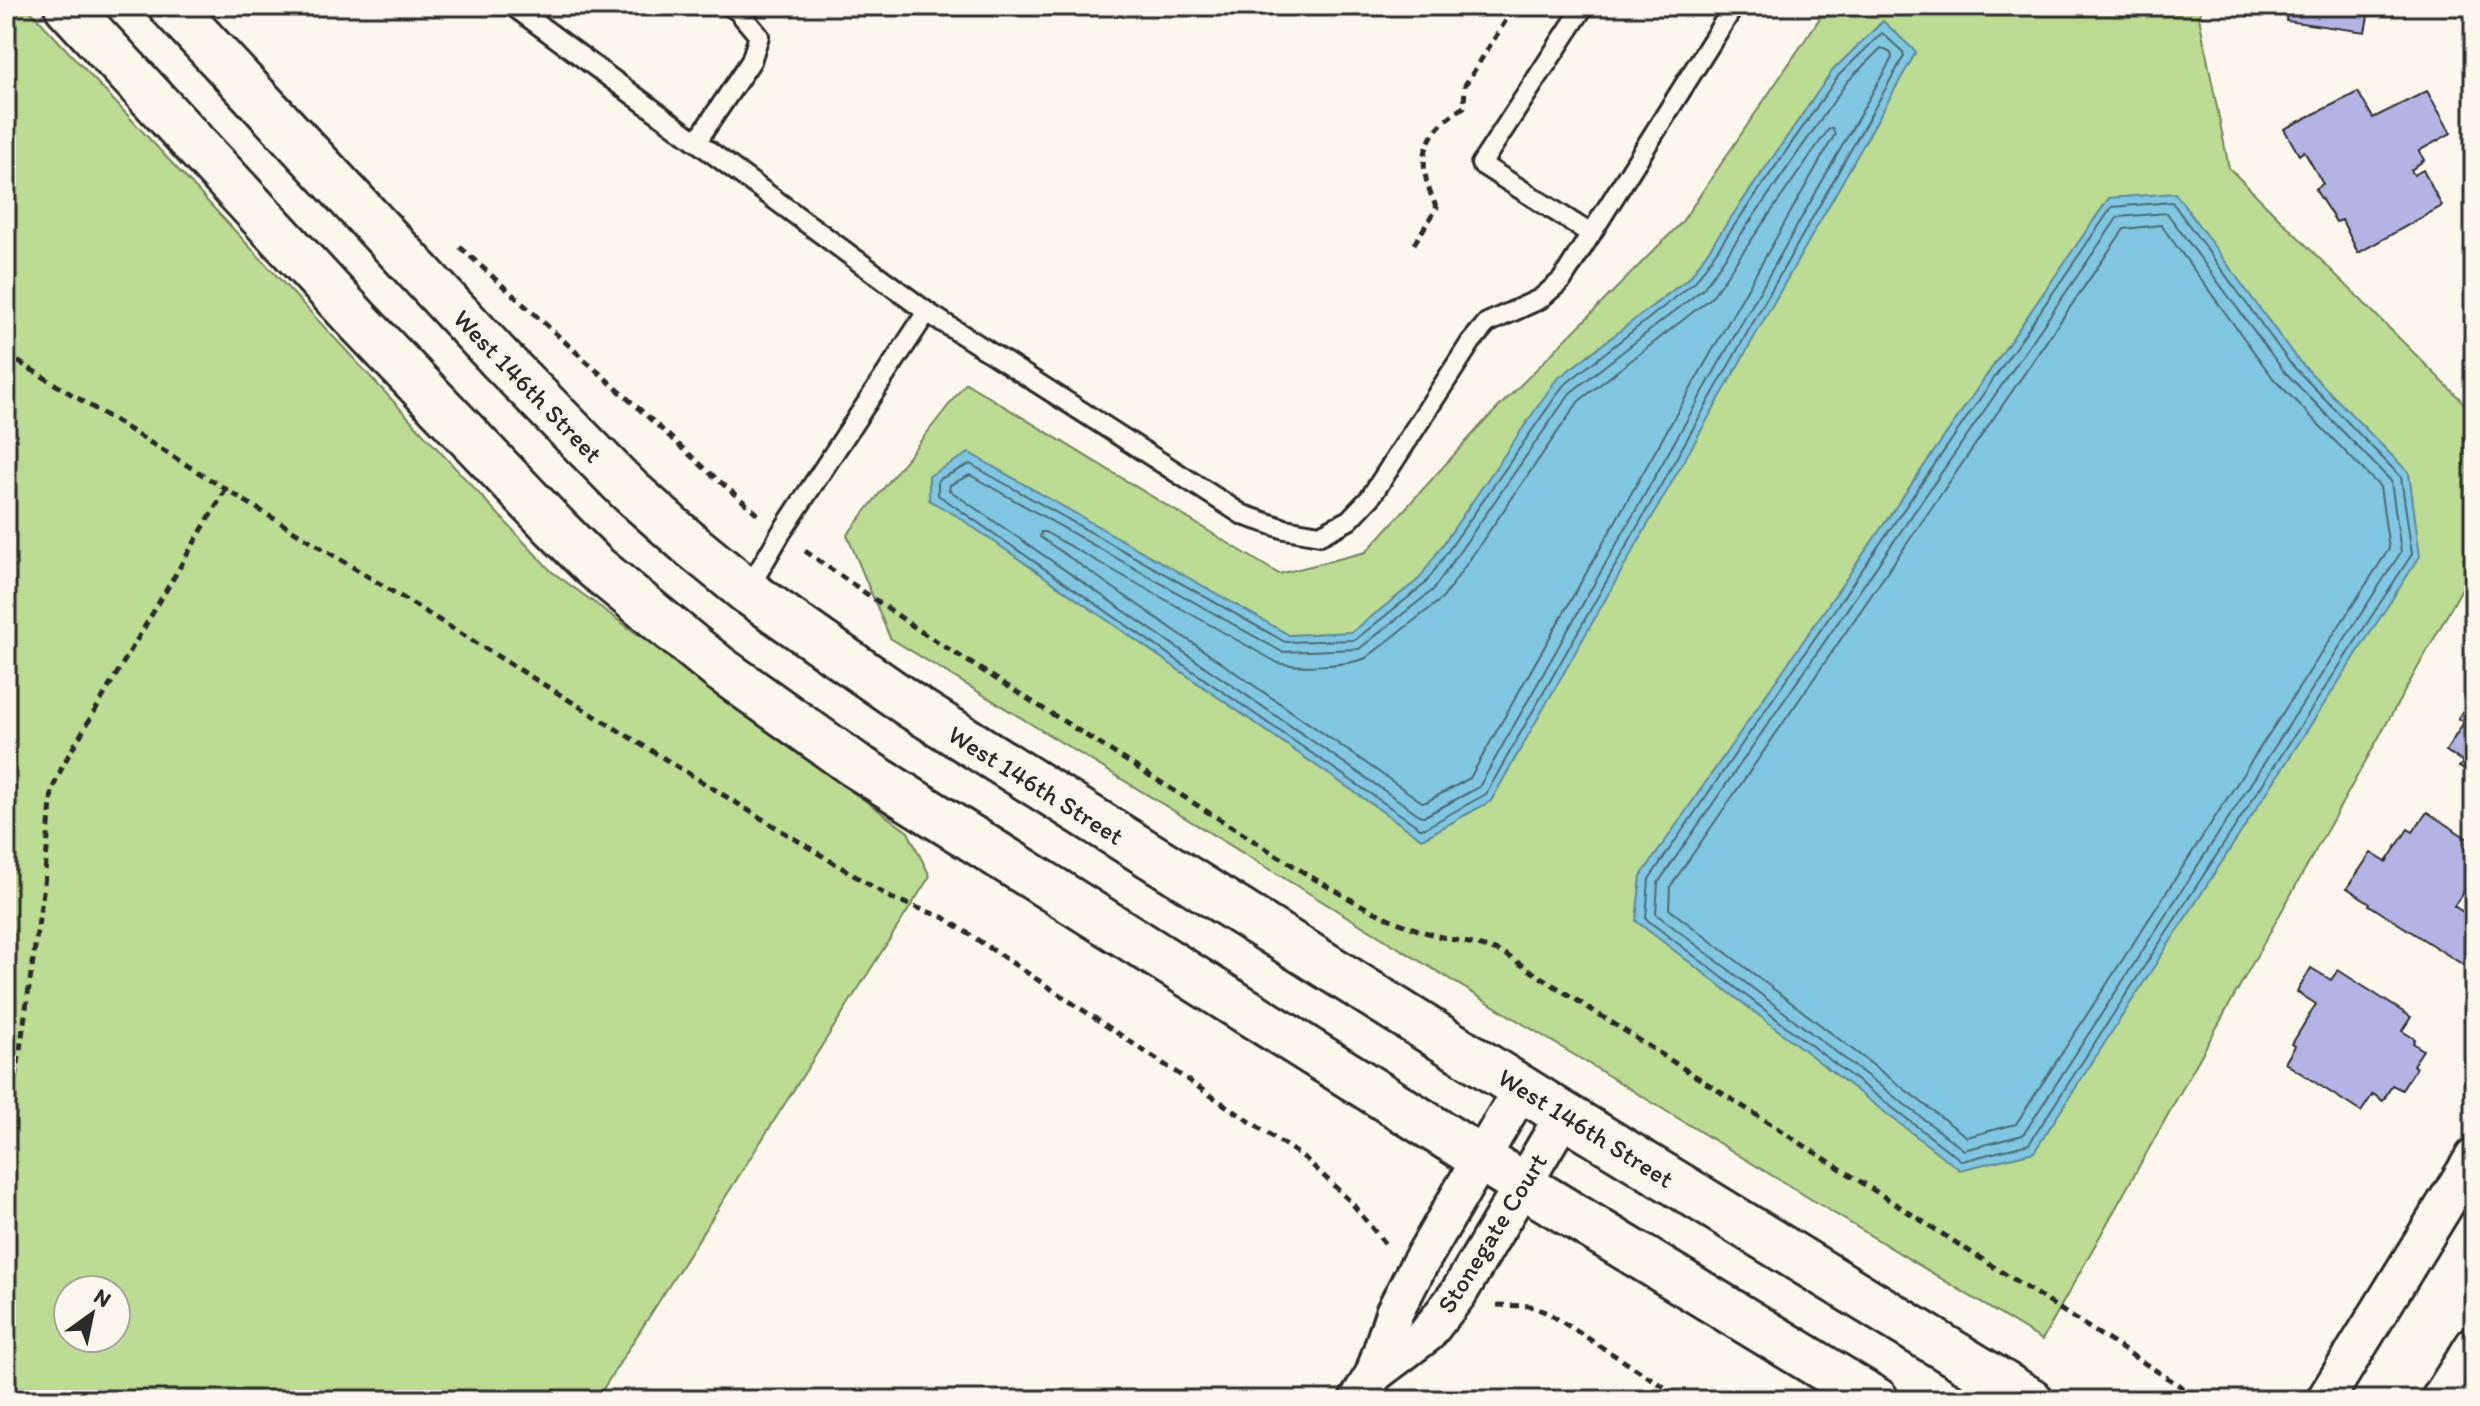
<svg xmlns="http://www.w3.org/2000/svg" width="2480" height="1406" font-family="Itim,sans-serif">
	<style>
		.green { fill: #bcdb93; stroke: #74835f; stroke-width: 2; fill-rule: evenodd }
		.water { fill: #81c7e2; stroke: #5f8999; stroke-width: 2 }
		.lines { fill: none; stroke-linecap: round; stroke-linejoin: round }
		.shore { stroke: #4d6974; stroke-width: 2 }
		.building { fill: #b3b3e4; stroke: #2b2b2b; stroke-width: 2 }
		.service-casing { stroke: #2b2b2b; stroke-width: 24 }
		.minor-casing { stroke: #2b2b2b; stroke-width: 42 }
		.primary-casing { stroke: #2b2b2b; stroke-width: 50 }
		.path { stroke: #2b2b2b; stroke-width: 5; stroke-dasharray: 8 6; stroke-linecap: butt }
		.service { stroke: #fbf7ec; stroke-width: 18 }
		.minor { stroke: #fbf7ec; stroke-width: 36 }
		.primary { stroke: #fbf7ec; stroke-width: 44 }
		.labels { text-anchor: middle; stroke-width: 6; stroke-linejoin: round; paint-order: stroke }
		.street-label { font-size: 26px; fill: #2b2b2b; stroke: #fbf7ec }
	</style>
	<rect width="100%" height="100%" fill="#fbf7ec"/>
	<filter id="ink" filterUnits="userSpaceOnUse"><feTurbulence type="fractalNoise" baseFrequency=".0125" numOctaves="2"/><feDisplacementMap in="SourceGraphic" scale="16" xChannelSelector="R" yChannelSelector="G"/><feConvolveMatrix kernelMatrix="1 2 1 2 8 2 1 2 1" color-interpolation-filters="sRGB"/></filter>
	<g filter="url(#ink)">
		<g class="green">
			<path d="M 6,6 L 26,6 L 551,571 L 908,832 L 930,876 L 596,1400 L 6,1400 ZM 68,1290 L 116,1290 L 116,1338 L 68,1338 Z"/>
			<path d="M 1828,6 L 2202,6 L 2199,17 L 2229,168 L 2474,413 L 2474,567 L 2042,1340 L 890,638 L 847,535 L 966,383 L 1279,574 L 1366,552 L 1482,424 L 1681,223 Z"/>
		</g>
		<g class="water">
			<path d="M 1883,21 L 1916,52 L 1491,801 L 1422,839 L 957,516 L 929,500 L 929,476 L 969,453 L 1289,635 L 1352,632 L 1419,579 L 1556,380 L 1690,277 L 1833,70 Z"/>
			<path d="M 2175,193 L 2296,358 L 2409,473 L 2420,556 L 2034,1152 L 1960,1170 L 1636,921 L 1641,876 L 2109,198 Z"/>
		</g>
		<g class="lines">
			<g class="shore">
				<path d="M 1882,33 L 1903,52 L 1904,56 L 1486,794 L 1425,828 L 1420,828 L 938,495 L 938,480 L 970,464 L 1285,642 L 1355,640 L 1425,584 L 1563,386 L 1695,282 L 1839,75 Z"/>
				<path d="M 1881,48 L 1891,53 L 1892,58 L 1479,787 L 1425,816 L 1421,816 L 949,490 L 950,485 L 970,475 L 1282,652 L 1359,649 L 1433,590 L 1570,393 L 1703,289 L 1847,82 Z"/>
				<path d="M 1832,128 L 1835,134 L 1470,778 L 1426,802 L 1422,802 L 1040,537 L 1041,532 L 1045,532 L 1278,663 C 1297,668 1348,666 1366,658 L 1443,598 L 1579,401 L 1711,298 L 1828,130 Z"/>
				<path d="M 2172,202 L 2290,363 L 2401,477 L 2412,554 L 2029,1144 L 1962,1161 L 1646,919 L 1649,879 L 2112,207 Z"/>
				<path d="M 2167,213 L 2283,370 L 2391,481 L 2401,552 L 2023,1135 L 1964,1150 L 1656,914 L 1658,883 L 2118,217 Z"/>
				<path d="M 2161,225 L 2273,378 L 2380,487 L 2389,549 L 2016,1124 L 1967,1137 L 1669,909 L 1670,887 L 2124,229 Z"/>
			</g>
		</g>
		<g class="building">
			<path d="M 2288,6 L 2370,6 L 2365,32 L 2286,21 Z"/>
			<path d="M 2427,91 L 2451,133 L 2419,151 L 2424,160 L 2411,170 L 2414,175 L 2423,170 L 2442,206 L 2358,253 L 2342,220 L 2336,222 L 2315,189 L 2323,184 L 2304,151 L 2299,155 L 2284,129 L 2358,92 L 2373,118 Z"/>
			<path d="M 2474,694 L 2474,775 L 2459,767 L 2463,762 L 2446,751 L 2464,722 L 2458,718 Z"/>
			<path d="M 2427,812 L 2474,843 L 2474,876 L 2454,906 L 2474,919 L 2473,971 L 2369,905 L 2370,903 L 2347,888 L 2371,853 L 2386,862 L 2408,829 L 2413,832 Z"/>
			<path d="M 2311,968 L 2331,980 L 2338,970 L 2411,1017 L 2402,1031 L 2415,1039 L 2413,1043 L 2423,1050 L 2413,1065 L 2416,1068 L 2402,1090 L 2392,1085 L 2383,1101 L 2373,1094 L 2361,1112 L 2285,1063 L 2295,1046 L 2292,1044 L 2316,1004 L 2297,992 Z"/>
		</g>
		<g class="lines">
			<defs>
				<g id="service">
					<path d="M 513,6 L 927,312"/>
					<path d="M 1584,6 L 1481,164 L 1591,234"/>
					<path d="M 697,141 L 751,61 L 759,36 L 738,11 L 730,6"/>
					<path d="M 747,591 L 781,533 L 927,312 L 1243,515 L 1285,529 L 1320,535 L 1349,520 L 1370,498 L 1471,342 L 1487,323 L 1540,299 L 1562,280 L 1734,6"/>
				</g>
				<g id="minor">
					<path d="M 1374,1374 L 1427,1334 L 1458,1294 L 1564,1115"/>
					<path d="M 1358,1400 L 1374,1374 L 1394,1313 L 1417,1268 L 1522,1088"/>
					<path d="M 2325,1400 L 2474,1157"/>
					<path d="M 2439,1400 L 2474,1345"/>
				</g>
				<g id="primary">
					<path d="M 67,6 L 360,323 L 555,527 L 594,566 L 719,668 L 855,765 L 1523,1185 L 1876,1400"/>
					<path d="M 171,6 L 500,359 L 629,490 L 692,546 L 747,591 L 910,705 L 1564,1115 L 2030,1400"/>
				</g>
			</defs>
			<use href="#service" class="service-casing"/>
			<use href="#minor" class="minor-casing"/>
			<use href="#primary" class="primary-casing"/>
			<g class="path">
				<path d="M 1414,244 L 1437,208 C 1415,164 1420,133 1464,107 L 1465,85 L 1515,6"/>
				<path d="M 460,247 L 710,473 L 759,515"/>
				<path d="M 6,354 L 891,898 L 945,918 L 1306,1159 L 1351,1202 L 1385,1244"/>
				<path d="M 805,551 L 923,633 L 1313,878 C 1351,900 1389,922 1431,934 C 1455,941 1480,944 1503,953 L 2202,1400"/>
				<path d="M 6,1133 L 10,1118 L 44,885 L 52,790 L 64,763 L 226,489"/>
				<path d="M 1497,1305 L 1530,1306 L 1548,1313 L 1685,1400"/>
			</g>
			<use href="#service" class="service"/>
			<use href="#minor" class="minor"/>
			<use href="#primary" class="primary"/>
		</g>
	</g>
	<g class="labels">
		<g class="street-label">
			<text transform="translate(528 386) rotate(46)" y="9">West 146th Street</text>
			<text transform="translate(1036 785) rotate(32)" y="9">West 146th Street</text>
			<text transform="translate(1586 1128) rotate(32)" y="9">West 146th Street</text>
			<text transform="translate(1492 1233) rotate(-58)" y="9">Stonegate Court</text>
		</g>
	</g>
	<rect width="2480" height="1406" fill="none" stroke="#fbf7ec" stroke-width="32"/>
	<rect x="16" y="16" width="2448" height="1374" fill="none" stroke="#2b2b2b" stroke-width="3" filter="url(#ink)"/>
	<g transform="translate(92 1314) rotate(33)"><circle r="38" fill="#fbf7ec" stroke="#a8a59f" stroke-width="2"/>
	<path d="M0-6L14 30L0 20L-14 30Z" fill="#2b2b2b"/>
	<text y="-12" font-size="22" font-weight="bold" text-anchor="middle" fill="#2b2b2b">N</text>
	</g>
</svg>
